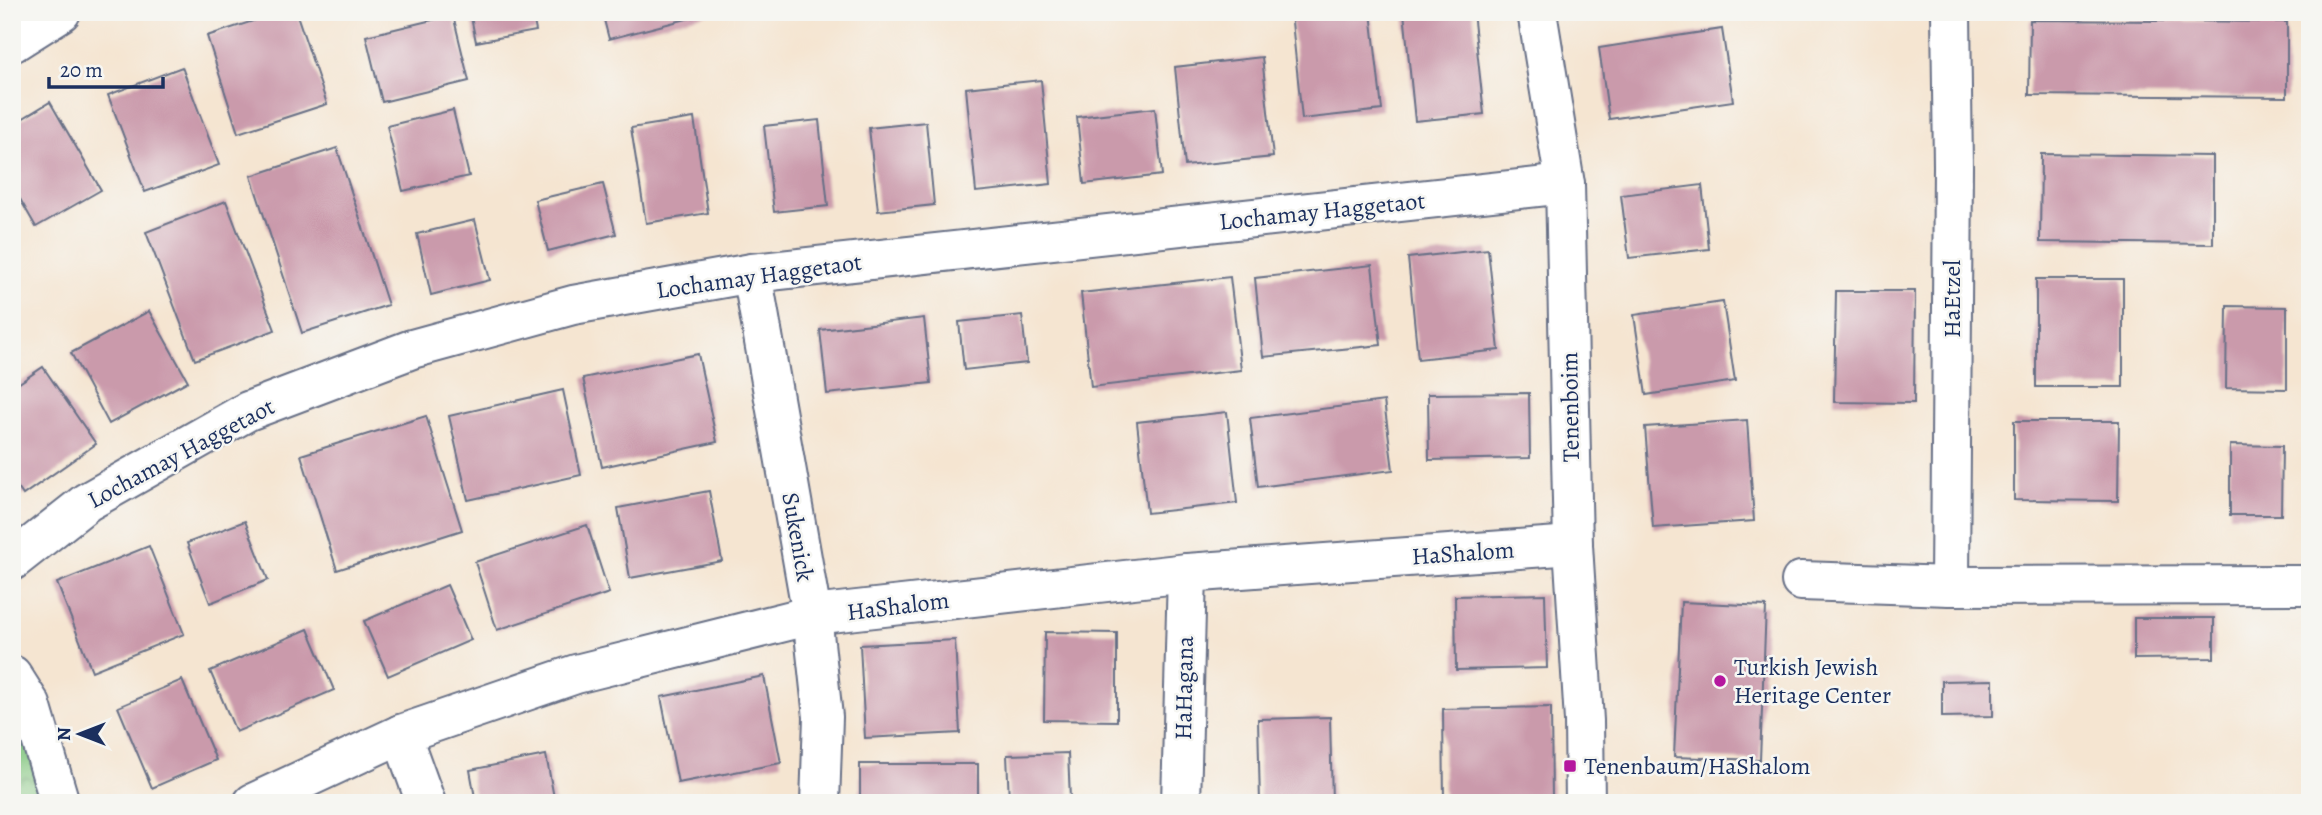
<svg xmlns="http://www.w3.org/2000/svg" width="2322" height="815" font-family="Alegreya,serif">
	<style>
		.park { fill: url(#park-crowns); stroke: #507c70; stroke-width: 2 }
		.building { fill: #ca9aab }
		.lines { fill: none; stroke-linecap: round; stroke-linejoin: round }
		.minor-casing { stroke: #676f86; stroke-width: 42 }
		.minor { stroke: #fff; stroke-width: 38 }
		.poi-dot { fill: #b5179e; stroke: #f6f6f2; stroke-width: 2.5 }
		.labels { text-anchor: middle; stroke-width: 5; stroke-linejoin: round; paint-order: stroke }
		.street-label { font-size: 24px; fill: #1b2f5e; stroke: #f6f6f2 }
		.poi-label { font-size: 24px; fill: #1b2f5e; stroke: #f6f6f2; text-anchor: start }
	</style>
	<defs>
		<pattern id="park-crowns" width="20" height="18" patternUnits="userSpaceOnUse" patternTransform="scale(1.75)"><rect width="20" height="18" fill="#85c882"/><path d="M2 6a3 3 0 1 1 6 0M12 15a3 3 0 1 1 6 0" fill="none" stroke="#6ca36e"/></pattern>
	</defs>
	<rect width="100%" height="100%" fill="#f6f6f2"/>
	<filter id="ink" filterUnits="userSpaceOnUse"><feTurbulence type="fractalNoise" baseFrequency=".0143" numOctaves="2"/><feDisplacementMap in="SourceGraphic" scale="14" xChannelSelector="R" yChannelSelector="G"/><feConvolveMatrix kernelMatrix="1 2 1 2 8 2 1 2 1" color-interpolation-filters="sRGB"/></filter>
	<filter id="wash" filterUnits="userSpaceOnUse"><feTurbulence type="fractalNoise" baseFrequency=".00686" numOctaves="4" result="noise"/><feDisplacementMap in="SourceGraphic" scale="28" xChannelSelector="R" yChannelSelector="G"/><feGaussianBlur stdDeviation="1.57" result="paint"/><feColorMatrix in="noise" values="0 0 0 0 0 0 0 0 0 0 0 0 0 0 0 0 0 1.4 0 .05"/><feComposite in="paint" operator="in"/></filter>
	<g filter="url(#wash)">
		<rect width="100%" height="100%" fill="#f5e5d1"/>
		<path class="park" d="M 12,697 L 60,803 L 12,803 Z"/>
		<g id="blocks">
			<g class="building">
				<path d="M 281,12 L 296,12 L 327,104 L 238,133 L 207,36 Z"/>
				<path d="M 470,12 L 532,12 L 536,31 L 476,42 Z"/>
				<path d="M 602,12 L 710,12 L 710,13 L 609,39 Z"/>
				<path d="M 1291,12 L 1371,12 L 1382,110 L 1302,119 Z"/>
				<path d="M 1404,12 L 1473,12 L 1484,114 L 1415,121 Z"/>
				<path d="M 453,15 L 469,81 L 382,102 L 366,36 Z"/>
				<path d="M 2030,20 L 2287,22 L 2287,97 L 2029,95 Z"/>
				<path d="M 1722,29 L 1733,101 L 1609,119 L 1599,48 Z"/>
				<path d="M 1262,57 L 1273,157 L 1185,166 L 1175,67 Z"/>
				<path d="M 182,67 L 219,165 L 145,192 L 108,95 Z"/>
				<path d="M 1041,80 L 1051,184 L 976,192 L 966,88 Z"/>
				<path d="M 50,102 L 101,190 L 36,227 L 12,185 L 12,125 Z"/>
				<path d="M 1155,108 L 1162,175 L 1084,184 L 1077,117 Z"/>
				<path d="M 453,110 L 469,176 L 403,191 L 387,126 Z"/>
				<path d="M 694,118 L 708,213 L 646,223 L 631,128 Z"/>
				<path d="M 819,120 L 828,206 L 774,212 L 764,126 Z"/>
				<path d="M 926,122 L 934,205 L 878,211 L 869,128 Z"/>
				<path d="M 337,148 L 388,305 L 302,333 L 251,176 Z"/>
				<path d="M 2041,154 L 2213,156 L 2213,244 L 2040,242 Z"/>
				<path d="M 603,184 L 616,234 L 548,251 L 535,200 Z"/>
				<path d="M 1702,185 L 1709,249 L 1629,258 L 1621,195 Z"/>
				<path d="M 226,201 L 275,330 L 195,360 L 146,232 Z"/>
				<path d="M 475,220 L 490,280 L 431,295 L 417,234 Z"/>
				<path d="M 1488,249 L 1499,350 L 1418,359 L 1408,258 Z"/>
				<path d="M 1372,265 L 1381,345 L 1263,357 L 1255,278 Z"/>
				<path d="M 1230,277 L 1241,370 L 1091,387 L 1081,293 Z"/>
				<rect x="2036" y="279" width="87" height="108"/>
				<path d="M 1836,291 L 1915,291 L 1914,403 L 1834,402 Z"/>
				<path d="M 1723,302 L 1735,381 L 1646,395 L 1634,315 Z"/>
				<path d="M 2227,306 L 2287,307 L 2287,389 L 2226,388 Z"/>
				<path d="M 149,311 L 188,381 L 109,424 L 71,353 Z"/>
				<path d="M 1022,315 L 1027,363 L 964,370 L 959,322 Z"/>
				<path d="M 924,318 L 931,383 L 827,394 L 820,330 Z"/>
				<path d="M 698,354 L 717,442 L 602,467 L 583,378 Z"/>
				<path d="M 43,367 L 96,444 L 23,495 L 12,479 L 12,388 Z"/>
				<path d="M 563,390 L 581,475 L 468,500 L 449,416 Z"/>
				<path d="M 1529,393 L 1530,458 L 1429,460 L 1428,394 Z"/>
				<path d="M 1384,401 L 1393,470 L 1258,487 L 1250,418 Z"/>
				<path d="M 1227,412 L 1237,503 L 1147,513 L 1137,422 Z"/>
				<path d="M 426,416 L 462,530 L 337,570 L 301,455 Z"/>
				<path d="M 1747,420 L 1754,521 L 1653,528 L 1645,427 Z"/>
				<path d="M 2014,421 L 2119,421 L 2118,501 L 2014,500 Z"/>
				<path d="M 2230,445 L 2282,446 L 2281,515 L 2230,515 Z"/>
				<path d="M 709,491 L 722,561 L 630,578 L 618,508 Z"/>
				<path d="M 245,521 L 268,580 L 210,603 L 187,543 Z"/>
				<path d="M 587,525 L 609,593 L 497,630 L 475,562 Z"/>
				<path d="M 149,546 L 184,634 L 92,671 L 57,583 Z"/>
				<path d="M 447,585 L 471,640 L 388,676 L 364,621 Z"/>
				<path d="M 1545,594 L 1547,668 L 1456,670 L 1455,596 Z"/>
				<path d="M 1681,602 L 1766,606 L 1760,760 L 1674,757 Z"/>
				<path d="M 2134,618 L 2214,618 L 2214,658 L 2134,659 Z"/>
				<path d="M 308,629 L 334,690 L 236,732 L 210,671 Z"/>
				<path d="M 1045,632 L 1117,633 L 1117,721 L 1044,720 Z"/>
				<path d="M 955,640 L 960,733 L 865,738 L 860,645 Z"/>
				<path d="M 764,676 L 781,763 L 678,783 L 661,697 Z"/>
				<path d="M 182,680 L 216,760 L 152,788 L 118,707 Z"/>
				<path d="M 1993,680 L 1993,716 L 1942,717 L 1942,681 Z"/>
				<path d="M 1551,707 L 1552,800 L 1444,802 L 1443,709 Z"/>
				<path d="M 1330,717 L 1332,803 L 1260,803 L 1258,719 Z"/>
				<path d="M 1068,753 L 1070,799 L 1009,801 L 1007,755 Z"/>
				<path d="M 546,755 L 555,803 L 476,803 L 470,770 Z"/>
				<rect x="860" y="764" width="118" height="39"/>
			</g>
		</g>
	</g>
	<g filter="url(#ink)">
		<use href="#blocks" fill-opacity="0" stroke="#676f86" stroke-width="2"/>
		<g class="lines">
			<defs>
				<g id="minor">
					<path d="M 1537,12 L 1565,184 L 1573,545 L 1584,721 L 1585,803"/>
					<path d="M 12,43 L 61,12"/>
					<path d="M 752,273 L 812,615 L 823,717 L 820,803"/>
					<path d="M 12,561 L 87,502 L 248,411 L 412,349 L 573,305 L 752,273 L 1565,184"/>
					<path d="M 1801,581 L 1950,586 L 2310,585"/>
					<path d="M 1950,586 L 1953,166 L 1951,12"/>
					<path d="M 12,675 L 31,705 L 60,803"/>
					<path d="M 401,734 L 426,803"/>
					<path d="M 253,803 L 401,734 L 576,674 L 812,615 L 1187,573 L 1573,545"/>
					<path d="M 1181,803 L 1187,573"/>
				</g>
			</defs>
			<use href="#minor" class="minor-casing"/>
			<use href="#minor" class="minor"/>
		</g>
	</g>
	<g class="poi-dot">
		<circle cx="1720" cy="681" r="7"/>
		<rect x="1563" y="759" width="14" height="14" rx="3.5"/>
	</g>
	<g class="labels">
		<g class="street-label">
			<text transform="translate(1322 211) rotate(-6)" y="8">Lochamay Haggetaot</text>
			<text transform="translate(759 276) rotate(-8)" y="8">Lochamay Haggetaot</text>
			<text transform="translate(1952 299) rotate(-90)" y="8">HaEtzel</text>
			<text transform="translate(1570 407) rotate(-91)" y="8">Tenenboim</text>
			<text transform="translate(181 453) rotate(-28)" y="8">Lochamay Haggetaot</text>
			<text transform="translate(798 537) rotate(80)" y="8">Sukenick</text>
			<text transform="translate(1463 553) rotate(-4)" y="8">HaShalom</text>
			<text transform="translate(898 606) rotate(-7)" y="8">HaShalom</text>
			<text transform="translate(1184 688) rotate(-89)" y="8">HaHagana</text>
		</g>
		<g class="poi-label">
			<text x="1734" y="675">Turkish Jewish<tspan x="1734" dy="28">Heritage Center</tspan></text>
			<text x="1584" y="774">Tenenbaum/HaShalom</text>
		</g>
	</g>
	<rect width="2322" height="815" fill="none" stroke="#f6f6f2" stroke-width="42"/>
	<g transform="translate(80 734) rotate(270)" stroke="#f6f6f2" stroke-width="5" paint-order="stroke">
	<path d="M0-5L12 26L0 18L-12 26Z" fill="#1b2f5e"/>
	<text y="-10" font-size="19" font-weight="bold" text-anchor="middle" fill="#1b2f5e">N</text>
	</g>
	<path d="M49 77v10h114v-10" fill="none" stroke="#1b2f5e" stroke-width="3.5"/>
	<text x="60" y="77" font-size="21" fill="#1b2f5e" stroke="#f6f6f2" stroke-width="5" paint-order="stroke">20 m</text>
</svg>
